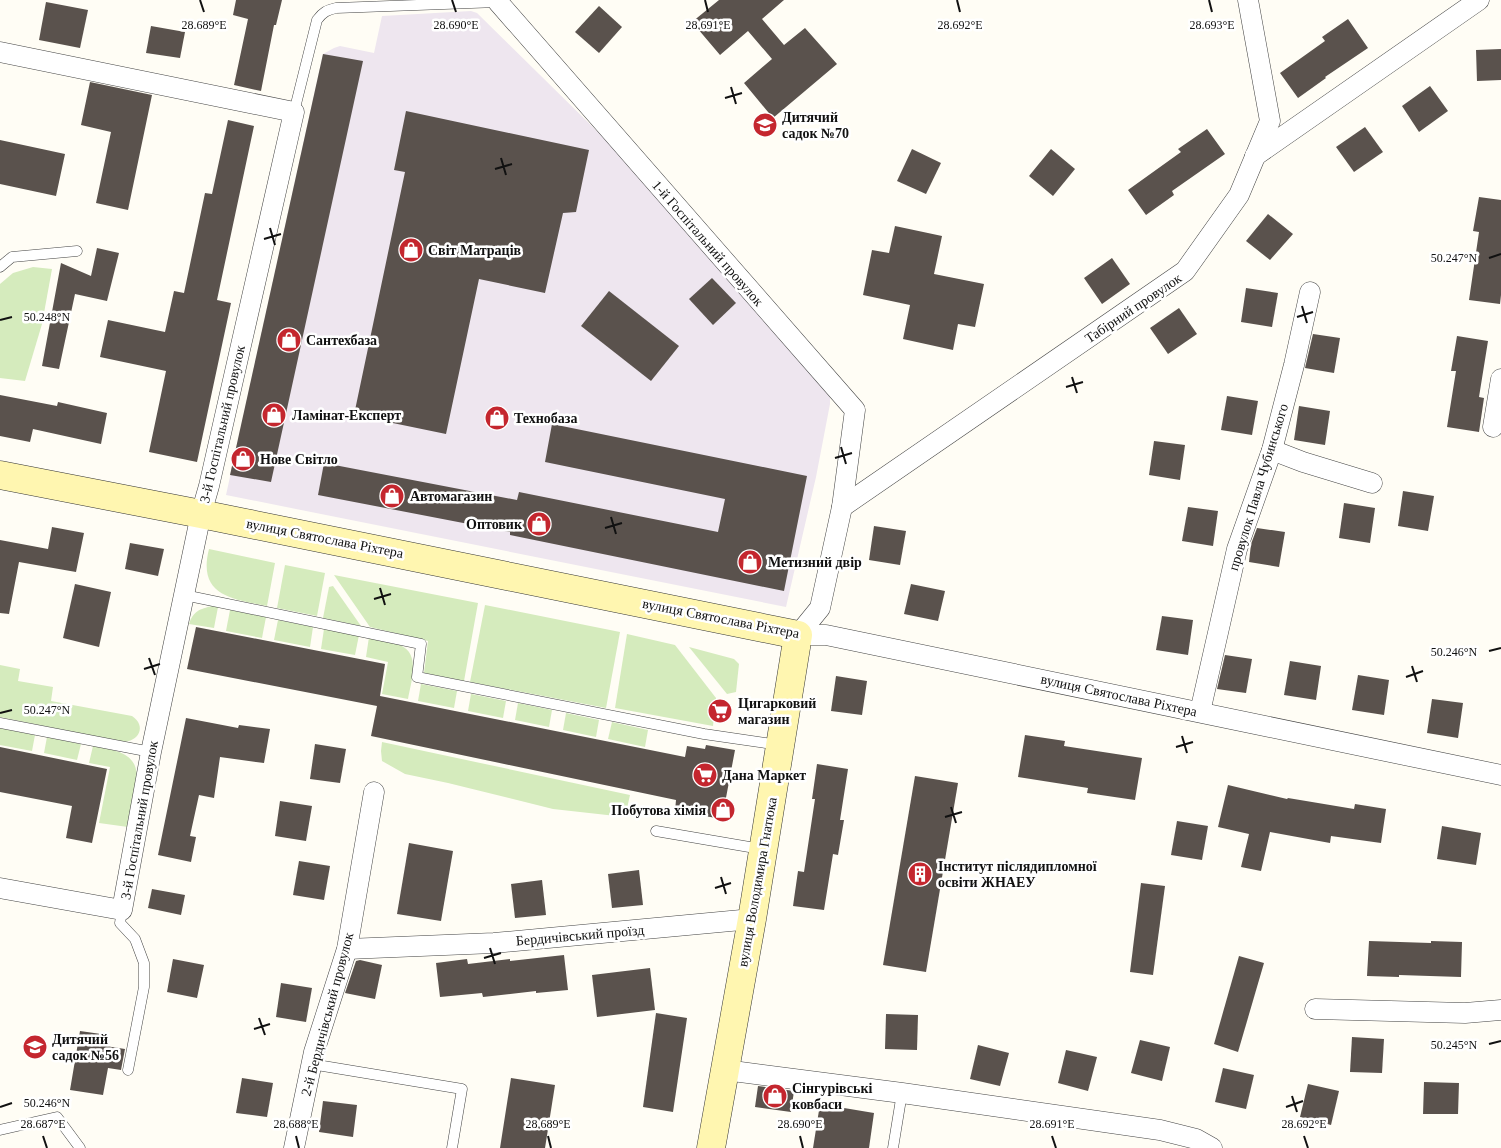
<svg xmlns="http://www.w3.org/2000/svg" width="1501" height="1148" font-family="'Times New Roman',serif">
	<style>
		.industrial { fill: #eee6ef }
		.green { fill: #d5ebbd }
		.building { fill: #5a524d }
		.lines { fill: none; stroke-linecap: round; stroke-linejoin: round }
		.lane-casing { stroke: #444; stroke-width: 11 }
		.street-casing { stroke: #444; stroke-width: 21 }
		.secondary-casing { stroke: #333; stroke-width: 29 }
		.lane { stroke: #fff; stroke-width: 10 }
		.street { stroke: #fff; stroke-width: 20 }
		.secondary { stroke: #fff6b0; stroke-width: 28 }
		.ticks { fill: none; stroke: #111; stroke-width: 2 }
		.labels { text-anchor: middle; stroke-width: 5; stroke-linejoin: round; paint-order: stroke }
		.poi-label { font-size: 14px; font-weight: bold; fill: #111; stroke: #fff; text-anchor: start }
		.street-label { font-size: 14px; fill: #111; stroke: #fff }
		.ticks-label { font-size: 12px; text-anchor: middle; fill: #111; stroke: #fff; stroke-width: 5; stroke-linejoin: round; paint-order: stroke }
	</style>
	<rect width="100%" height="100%" fill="#fffdf5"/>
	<path class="industrial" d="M 471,11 L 477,13 L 664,197 L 830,394 L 830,404 L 816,477 L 786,607 L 226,495 L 323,54 L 334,48 L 340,46 L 374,53 L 382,16 Z"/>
	<g class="green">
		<path d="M 33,267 L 52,269 L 42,324 L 25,381 L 0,378 L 0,284 L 13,273 Z"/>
		<path d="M 209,549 L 275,563 L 267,606 C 233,599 197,596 209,549 Z"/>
		<path d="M 285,565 L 325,573 L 317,616 L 277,608 Z"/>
		<path d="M 334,575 L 478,603 L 464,681 L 424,673 L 428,641 L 370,627 Z"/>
		<path d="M 333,586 L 361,626 L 323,618 L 329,587 Z"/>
		<path d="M 485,605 L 620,632 L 606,708 L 470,682 Z"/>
		<path d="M 212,606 L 218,607 L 214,628 L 189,624 C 193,611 200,609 212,606 Z"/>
		<path d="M 230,610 L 266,617 L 262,638 L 226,631 Z"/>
		<path d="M 278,620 L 313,627 L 310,647 L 274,640 Z"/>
		<path d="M 324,629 L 359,635 L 355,655 L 321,649 Z"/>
		<path d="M 627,634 L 675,645 L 716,698 L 713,726 L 615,708 Z"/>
		<path d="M 369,637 C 379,640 391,641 400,645 C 421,654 411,682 408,699 L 382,694 L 388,662 L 366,657 Z"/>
		<path d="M 689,647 L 734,659 L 739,664 L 736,692 L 727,694 Z"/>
		<path d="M 0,665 L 20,669 L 18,681 L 53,687 L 51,701 L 132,716 C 147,726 139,742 122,742 L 0,717 Z"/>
		<path d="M 421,684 L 457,691 L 454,708 L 418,701 Z"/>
		<path d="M 471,694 L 506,701 L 503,718 L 468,711 Z"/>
		<path d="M 518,703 L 552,710 L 549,727 L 515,720 Z"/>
		<path d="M 566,713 L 599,720 L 596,737 L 563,730 Z"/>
		<path d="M 612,722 L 648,730 L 645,747 L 608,739 Z"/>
		<path d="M 0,728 L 35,735 L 32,751 L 0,745 Z"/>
		<path d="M 47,737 L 81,744 L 77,760 L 44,753 Z"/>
		<path d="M 382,742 L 630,795 L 625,817 L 553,809 L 448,783 L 405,774 L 382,761 L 381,751 Z"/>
		<path d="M 93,746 C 112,750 136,751 137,776 L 128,827 L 99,823 L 110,767 L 89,763 Z"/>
	</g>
	<g class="building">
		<path d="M 236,0 L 282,0 L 276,25 L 274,25 L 261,91 L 234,85 L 248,19 L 233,15 Z"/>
		<path d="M 719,0 L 784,0 L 762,19 L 784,45 L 805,28 L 837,64 L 773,118 L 744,83 L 772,59 L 748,31 L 720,55 L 692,22 Z"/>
		<path d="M 46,2 L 88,10 L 80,48 L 39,40 Z"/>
		<path d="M 599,6 L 622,27 L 599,53 L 575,32 Z"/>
		<path d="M 1348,19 L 1368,48 L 1325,77 L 1326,78 L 1298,98 L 1280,73 L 1325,41 L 1322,37 Z"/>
		<path d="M 151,26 L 185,32 L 180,58 L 146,53 Z"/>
		<path d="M 1501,49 L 1501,80 L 1477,81 L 1476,50 Z"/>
		<path d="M 323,54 L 363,61 L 271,482 L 230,475 Z"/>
		<path d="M 90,82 L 152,95 L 128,210 L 96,203 L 111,132 L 81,125 Z"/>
		<path d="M 1430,86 L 1448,111 L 1419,132 L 1402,106 Z"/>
		<path d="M 406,111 L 589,150 L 576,212 L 563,213 L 545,293 L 479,279 L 446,434 L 354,415 L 405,172 L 394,170 Z"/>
		<path d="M 228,120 L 254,126 L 217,300 L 231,303 L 197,462 L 149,452 L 166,371 L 100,357 L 108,320 L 165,332 L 174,291 L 184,293 L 205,193 L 212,194 Z"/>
		<path d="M 1365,127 L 1383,152 L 1354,172 L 1336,147 Z"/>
		<path d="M 1207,129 L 1225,154 L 1172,191 L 1174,195 L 1146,215 L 1128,190 L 1181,152 L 1178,149 Z"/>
		<path d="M 0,140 L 65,154 L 56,196 L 0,184 Z"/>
		<path d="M 912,149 L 941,163 L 926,194 L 897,181 Z"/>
		<path d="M 1051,149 L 1075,169 L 1053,196 L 1029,176 Z"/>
		<path d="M 1479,197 L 1501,200 L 1501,295 L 1500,304 L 1469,300 L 1479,232 L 1473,231 Z"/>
		<path d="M 1268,214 L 1293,234 L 1270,260 L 1246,241 Z"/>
		<path d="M 895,226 L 942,236 L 934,274 L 984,284 L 975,327 L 958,324 L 953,350 L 903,339 L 910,305 L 863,295 L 872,250 L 889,253 Z"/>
		<path d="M 97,248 L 119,253 L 107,301 L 75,294 L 59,369 L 42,366 L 61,263 L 91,276 Z"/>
		<path d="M 1112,258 L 1130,284 L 1102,304 L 1084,278 Z"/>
		<path d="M 712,278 L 736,303 L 713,325 L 689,299 Z"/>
		<path d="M 1246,288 L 1278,293 L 1272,327 L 1241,322 Z"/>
		<path d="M 609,291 L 679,346 L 651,381 L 581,326 Z"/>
		<path d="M 1179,308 L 1197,334 L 1168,354 L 1150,328 Z"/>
		<path d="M 1313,334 L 1340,338 L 1334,373 L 1305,368 Z"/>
		<path d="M 1457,336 L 1488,341 L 1479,397 L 1484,398 L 1479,432 L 1447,427 L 1456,371 L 1451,371 Z"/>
		<path d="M 0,395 L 57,406 L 58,402 L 107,413 L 101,444 L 33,429 L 30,442 L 0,436 Z"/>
		<path d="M 1227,396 L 1258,401 L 1252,435 L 1221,430 Z"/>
		<path d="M 1299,406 L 1330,411 L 1325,445 L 1294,440 Z"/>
		<path d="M 552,424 L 807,476 L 784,591 L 510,535 L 510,532 L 318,495 L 324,463 L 517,500 L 519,492 L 718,532 L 725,499 L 545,462 Z"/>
		<path d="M 1154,441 L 1185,445 L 1180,480 L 1149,475 Z"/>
		<path d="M 1403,491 L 1434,496 L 1428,531 L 1398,526 Z"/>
		<path d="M 1344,503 L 1375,508 L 1370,543 L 1339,538 Z"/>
		<path d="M 1188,507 L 1218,511 L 1213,546 L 1182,541 Z"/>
		<path d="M 874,526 L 906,531 L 900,565 L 869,560 Z"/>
		<path d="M 52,527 L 84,533 L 76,572 L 19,562 L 9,614 L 0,613 L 0,540 L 48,549 Z"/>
		<path d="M 1257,528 L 1285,532 L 1279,567 L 1249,562 L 1251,544 Z"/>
		<path d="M 130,543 L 164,549 L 158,576 L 125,569 Z"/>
		<path d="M 75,584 L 111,592 L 99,647 L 63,638 Z"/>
		<path d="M 911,584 L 945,591 L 938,621 L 904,614 Z"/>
		<path d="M 1162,616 L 1193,620 L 1188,655 L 1156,650 Z"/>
		<path d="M 196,627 L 385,664 L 380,696 L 685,757 L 687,746 L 705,749 L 706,745 L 735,750 L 722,819 L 675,811 L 676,800 L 371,736 L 377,706 L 187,669 Z"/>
		<path d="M 1225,655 L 1252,659 L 1246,693 L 1217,689 Z"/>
		<path d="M 1290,661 L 1321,666 L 1316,700 L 1284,695 Z"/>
		<path d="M 1358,675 L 1389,680 L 1384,715 L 1352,710 Z"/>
		<path d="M 836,676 L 867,681 L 862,715 L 831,711 Z"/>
		<path d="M 1432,699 L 1463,703 L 1458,738 L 1427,733 Z"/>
		<path d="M 186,718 L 238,728 L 239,725 L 270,729 L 264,763 L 220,757 L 214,798 L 199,795 L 190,836 L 196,837 L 191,862 L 158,855 Z"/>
		<path d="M 1025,735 L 1065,741 L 1064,746 L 1142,758 L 1135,800 L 1087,793 L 1088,788 L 1018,777 Z"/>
		<path d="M 315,744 L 346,749 L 340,783 L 310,779 Z"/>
		<path d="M 0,747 L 107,769 L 92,843 L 66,838 L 72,806 L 0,792 Z"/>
		<path d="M 817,764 L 848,769 L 840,820 L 844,820 L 838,855 L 833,854 L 824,910 L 793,906 L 798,871 L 804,872 L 815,799 L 812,799 Z"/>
		<path d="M 915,776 L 958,783 L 926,972 L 883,965 Z"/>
		<path d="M 1228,785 L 1287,799 L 1288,798 L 1354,809 L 1355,804 L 1386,809 L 1381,843 L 1331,836 L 1330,843 L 1270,832 L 1261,871 L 1241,867 L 1249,834 L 1218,827 Z"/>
		<path d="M 280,801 L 312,806 L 306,841 L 275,836 Z"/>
		<path d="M 1177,821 L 1208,826 L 1202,860 L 1171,855 Z"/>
		<path d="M 1442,826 L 1481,833 L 1476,865 L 1437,859 Z"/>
		<path d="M 409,843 L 453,851 L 441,921 L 397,914 Z"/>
		<path d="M 299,861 L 330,866 L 324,900 L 293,895 Z"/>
		<path d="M 639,870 L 643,905 L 612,908 L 608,874 Z"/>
		<path d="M 542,880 L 546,915 L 515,918 L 511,884 Z"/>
		<path d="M 1141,883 L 1165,886 L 1153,975 L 1130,972 Z"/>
		<path d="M 152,889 L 185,895 L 181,915 L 148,908 Z"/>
		<path d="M 1369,941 L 1431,943 L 1431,941 L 1462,942 L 1461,977 L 1399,975 L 1399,977 L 1367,976 Z"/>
		<path d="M 564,955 L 568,990 L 536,993 L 536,991 L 483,997 L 482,993 L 440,997 L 436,963 L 467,959 L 468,964 L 510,959 L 510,961 Z"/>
		<path d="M 1239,956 L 1264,963 L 1238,1052 L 1214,1044 Z"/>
		<path d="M 173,959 L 204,965 L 197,998 L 167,992 Z"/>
		<path d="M 360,960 L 382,965 L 375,999 L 345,993 L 356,961 Z"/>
		<path d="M 650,968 L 655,1010 L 597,1017 L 592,975 Z"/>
		<path d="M 281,983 L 312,988 L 306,1022 L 276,1017 Z"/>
		<path d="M 656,1013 L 687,1018 L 673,1112 L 643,1107 Z"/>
		<path d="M 886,1014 L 918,1015 L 917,1050 L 885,1049 Z"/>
		<path d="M 80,1031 L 101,1034 L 99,1045 L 125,1049 L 121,1070 L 108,1068 L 103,1095 L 70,1090 Z"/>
		<path d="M 1352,1037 L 1384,1039 L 1382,1073 L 1350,1072 Z"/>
		<path d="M 1140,1040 L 1170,1047 L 1162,1081 L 1131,1073 Z"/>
		<path d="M 978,1045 L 1009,1053 L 1000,1086 L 970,1079 Z"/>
		<path d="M 1066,1050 L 1097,1057 L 1088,1091 L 1058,1083 Z"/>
		<path d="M 1223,1068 L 1254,1075 L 1246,1109 L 1215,1102 Z"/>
		<path d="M 242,1078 L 273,1083 L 267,1117 L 236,1113 Z"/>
		<path d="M 511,1078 L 555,1085 L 545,1148 L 500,1148 Z"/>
		<path d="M 1424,1082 L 1459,1083 L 1458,1114 L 1423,1114 Z"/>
		<path d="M 1308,1084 L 1339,1091 L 1331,1125 L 1300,1117 Z"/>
		<path d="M 758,1086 L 794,1091 L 791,1112 L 755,1107 Z"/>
		<path d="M 323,1101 L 357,1105 L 353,1137 L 319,1132 Z"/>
		<path d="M 820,1104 L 874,1113 L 869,1148 L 813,1148 Z"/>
	</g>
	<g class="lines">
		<defs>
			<g id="lane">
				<path d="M 294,112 L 317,20 C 323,12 327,10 336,8 L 498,2"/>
				<path d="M 0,267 L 12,257 L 77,251"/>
				<path d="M 184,595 L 421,644 L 417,677 L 704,734 L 779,745"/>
				<path d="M 0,723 L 151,752"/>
				<path d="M 656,831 L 761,849"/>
				<path d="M 122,910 L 120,923 L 135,939 L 144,963 L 144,987 L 128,1070"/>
				<path d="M 311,1064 L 462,1089 L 452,1148"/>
				<path d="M 0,1130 L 57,1117 L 80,1148"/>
				<path d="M 893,1148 L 902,1093"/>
			</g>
			<g id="street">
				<path d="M 498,2 L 855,410 L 842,507 L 820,608 L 798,635"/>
				<path d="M 0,52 L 294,112 L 209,486 L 201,514 L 151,752 L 122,910 L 0,888"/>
				<path d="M 1255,156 L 1479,0"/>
				<path d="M 1493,427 L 1501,379"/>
				<path d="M 1272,450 L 1303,462 L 1372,483"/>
				<path d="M 842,507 L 1185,271 L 1239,195 L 1270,121 L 1248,0"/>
				<path d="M 798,635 L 826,635 L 1501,775"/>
				<path d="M 1200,712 L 1237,549 L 1272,450 L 1294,365 L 1310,292"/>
				<path d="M 347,949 L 494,943 L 752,919"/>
				<path d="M 1315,1009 L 1465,1013 L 1501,1010"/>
				<path d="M 725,1070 L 902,1093 L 1160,1130 L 1196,1139 L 1212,1148"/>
				<path d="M 294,1148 L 314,1052 L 347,949 L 374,792"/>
			</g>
			<path id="secondary" d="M 0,475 L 201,514 L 798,635 L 752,919 L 711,1148"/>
		</defs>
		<use href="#lane" class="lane-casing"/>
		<use href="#street" class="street-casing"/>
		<use href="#secondary" class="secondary-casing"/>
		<use href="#lane" class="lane"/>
		<use href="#street" class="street"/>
		<use href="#secondary" class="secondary"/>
	</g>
	<path class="ticks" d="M 200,0 L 204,12M 452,0 L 456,12M 705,0 L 708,12M 957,0 L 960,12M 1209,0 L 1212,12M 731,87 L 736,104M 725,98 L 742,93M 501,158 L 506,175M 495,169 L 512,164M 270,228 L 275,245M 264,239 L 281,234M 1489,258 L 1501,254M 1302,306 L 1307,323M 1297,317 L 1313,312M 0,320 L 12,317M 1072,377 L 1077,393M 1066,387 L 1083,382M 841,447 L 846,464M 835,458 L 852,453M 611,517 L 616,534M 605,528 L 622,523M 380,588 L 385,605M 374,599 L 391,594M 1489,651 L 1501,648M 149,658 L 155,675M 1412,666 L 1417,682M 144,669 L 160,664M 1406,677 L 1423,671M 0,713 L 12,710M 1182,736 L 1187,753M 1176,747 L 1193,742M 951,807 L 956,823M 945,817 L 962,812M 721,877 L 726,894M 715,888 L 731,883M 490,948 L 495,964M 484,958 L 501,953M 259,1018 L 265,1035M 254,1029 L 270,1024M 1489,1044 L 1501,1041M 1292,1096 L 1297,1112M 0,1107 L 12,1103M 1286,1107 L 1303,1101M 43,1136 L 47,1148M 296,1136 L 299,1148M 548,1136 L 551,1148M 800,1136 L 803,1148M 1052,1136 L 1056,1148M 1304,1136 L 1308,1148"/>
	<defs>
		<symbol id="school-disc" viewBox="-11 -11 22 22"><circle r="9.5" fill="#c4262e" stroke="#fff"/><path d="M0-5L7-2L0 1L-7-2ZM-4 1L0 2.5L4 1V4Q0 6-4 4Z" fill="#fff"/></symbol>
		<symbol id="shop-disc" viewBox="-11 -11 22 22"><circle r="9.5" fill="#c4262e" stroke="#fff"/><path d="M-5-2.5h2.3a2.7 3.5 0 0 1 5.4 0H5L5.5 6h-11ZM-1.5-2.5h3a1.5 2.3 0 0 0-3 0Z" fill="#fff"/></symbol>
		<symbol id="supermarket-disc" viewBox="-11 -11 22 22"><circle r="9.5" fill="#c4262e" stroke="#fff"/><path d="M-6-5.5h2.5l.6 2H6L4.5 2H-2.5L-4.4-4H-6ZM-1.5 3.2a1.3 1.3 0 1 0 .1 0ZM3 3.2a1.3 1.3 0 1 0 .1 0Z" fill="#fff"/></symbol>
		<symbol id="building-disc" viewBox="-11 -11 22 22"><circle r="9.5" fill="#c4262e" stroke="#fff"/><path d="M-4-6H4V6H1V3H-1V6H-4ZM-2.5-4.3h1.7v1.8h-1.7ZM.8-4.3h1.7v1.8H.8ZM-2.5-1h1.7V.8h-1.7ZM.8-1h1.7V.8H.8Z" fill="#fff"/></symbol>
	</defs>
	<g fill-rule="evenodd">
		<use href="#school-disc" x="751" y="111" width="28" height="28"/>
		<use href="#shop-disc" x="397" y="236" width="28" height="28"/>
		<use href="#shop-disc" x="275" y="326" width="28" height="28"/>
		<use href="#shop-disc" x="260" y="401" width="28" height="28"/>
		<use href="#shop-disc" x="483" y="404" width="28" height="28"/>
		<use href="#shop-disc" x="229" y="445" width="28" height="28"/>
		<use href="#shop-disc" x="378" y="482" width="28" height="28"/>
		<use href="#shop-disc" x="525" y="510" width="28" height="28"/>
		<use href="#shop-disc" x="736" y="548" width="28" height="28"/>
		<use href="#supermarket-disc" x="706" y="697" width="28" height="28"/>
		<use href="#supermarket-disc" x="691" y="761" width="28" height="28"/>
		<use href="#shop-disc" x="709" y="796" width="28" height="28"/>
		<use href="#building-disc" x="906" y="860" width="28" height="28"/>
		<use href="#school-disc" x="21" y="1033" width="28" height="28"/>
		<use href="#shop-disc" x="761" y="1082" width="28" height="28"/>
	</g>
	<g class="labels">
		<g class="poi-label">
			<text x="782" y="122">Дитячий<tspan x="782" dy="16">садок №70</tspan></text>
			<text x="428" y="255">Світ Матраців</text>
			<text x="306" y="345">Сантехбаза</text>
			<text x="292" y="420">Ламінат-Експерт</text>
			<text x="514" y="423">Технобаза</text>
			<text x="260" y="464">Нове Світло</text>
			<text x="410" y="501">Автомагазин</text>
			<text x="522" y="529" text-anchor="end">Оптовик</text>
			<text x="768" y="567">Метизний двір</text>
			<text x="738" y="708">Цигарковий<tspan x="738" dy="16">магазин</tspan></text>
			<text x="722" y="780">Дана Маркет</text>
			<text x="706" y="815" text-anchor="end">Побутова хімія</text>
			<text x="938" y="871">Інститут післядипломної<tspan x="938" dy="16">освіти ЖНАЕУ</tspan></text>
			<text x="52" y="1044">Дитячий<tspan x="52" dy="16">садок №56</tspan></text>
			<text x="792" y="1093">Сінгурівські<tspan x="792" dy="16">ковбаси</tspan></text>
		</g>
		<g class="street-label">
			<text transform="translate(708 243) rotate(49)" y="5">1-й Госпітальний провулок</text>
			<text transform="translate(1133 308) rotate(-34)" y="5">Табірний провулок</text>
			<text transform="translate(222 424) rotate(-77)" y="5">3-й Госпітальний провулок</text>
			<text transform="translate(1258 487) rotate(-73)" y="5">провулок Павла Чубинського</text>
			<text transform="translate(325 538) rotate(11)" y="5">вулиця Святослава Ріхтера</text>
			<text transform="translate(721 618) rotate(11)" y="5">вулиця Святослава Ріхтера</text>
			<text transform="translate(1119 695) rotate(12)" y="5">вулиця Святослава Ріхтера</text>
			<text transform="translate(139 820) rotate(-80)" y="5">3-й Госпітальний провулок</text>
			<text transform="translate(757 882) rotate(-80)" y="5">вулиця Володимира Гнатюка</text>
			<text transform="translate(580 935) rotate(-5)" y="5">Бердичівський проїзд</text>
			<text transform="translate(327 1014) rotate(-75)" y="5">2-й Бердичівський провулок</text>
		</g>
	</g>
	<g class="ticks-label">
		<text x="204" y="29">28.689°E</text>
		<text x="456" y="29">28.690°E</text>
		<text x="708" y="29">28.691°E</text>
		<text x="960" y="29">28.692°E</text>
		<text x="1212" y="29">28.693°E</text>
		<text x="1454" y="262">50.247°N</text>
		<text x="47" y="321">50.248°N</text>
		<text x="1454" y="656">50.246°N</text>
		<text x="47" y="714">50.247°N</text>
		<text x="1454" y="1049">50.245°N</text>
		<text x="47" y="1107">50.246°N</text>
		<text x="43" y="1128">28.687°E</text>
		<text x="296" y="1128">28.688°E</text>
		<text x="548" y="1128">28.689°E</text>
		<text x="800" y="1128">28.690°E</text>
		<text x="1052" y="1128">28.691°E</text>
		<text x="1304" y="1128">28.692°E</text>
	</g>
</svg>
